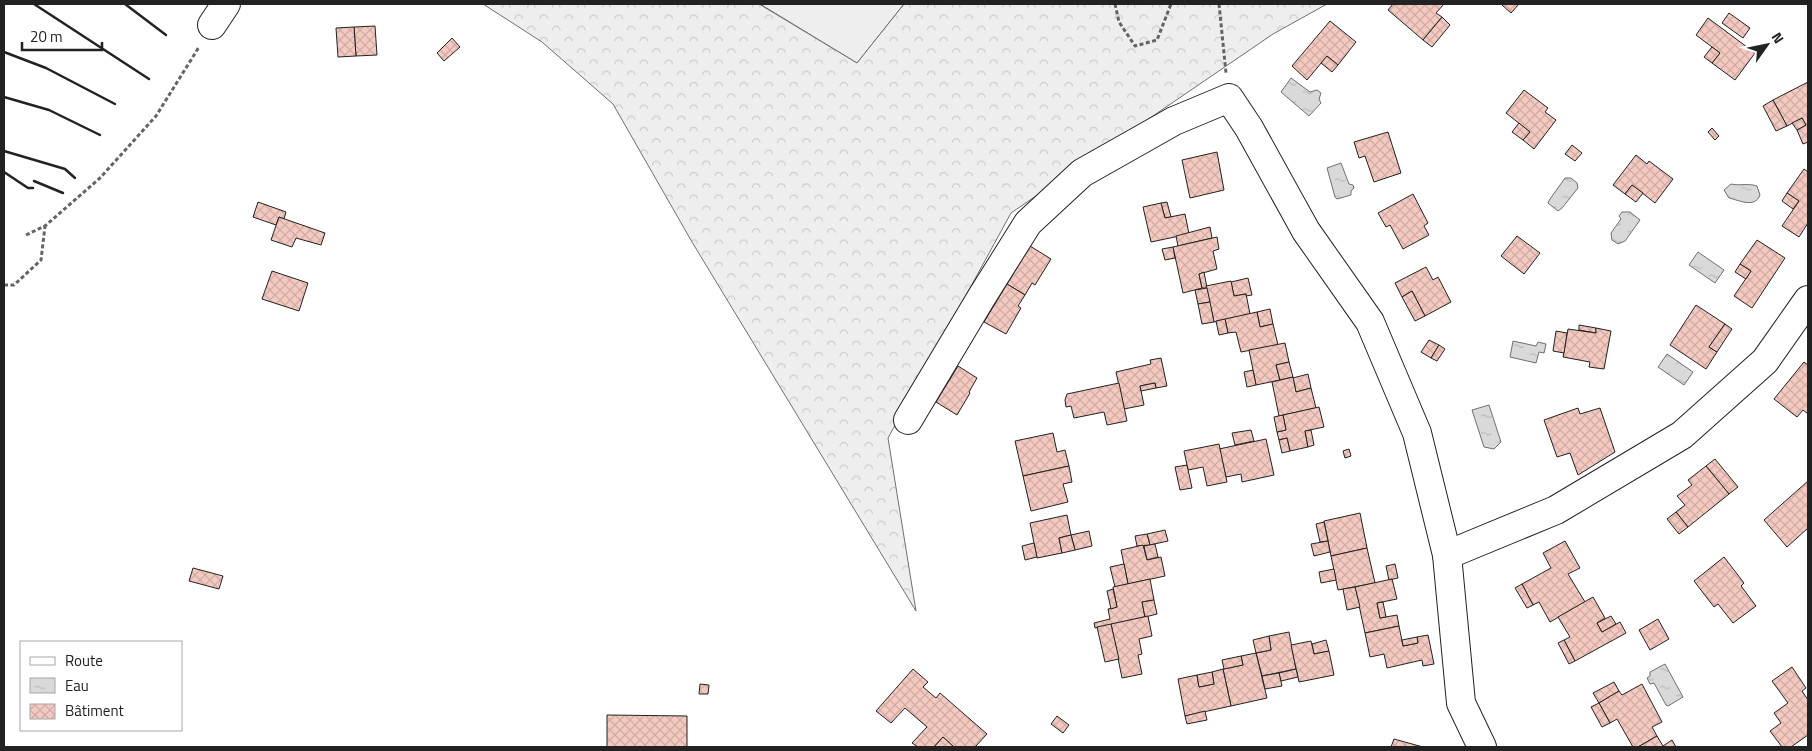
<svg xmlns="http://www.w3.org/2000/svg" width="1812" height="751" font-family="'Titillium Web',sans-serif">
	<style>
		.grass { fill: #eee; stroke: #6f6f6f }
		.forest { fill: url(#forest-crowns); stroke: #6f6f6f }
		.water { fill: url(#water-ripples); stroke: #6f6f6f }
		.building { fill: url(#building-cross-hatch); stroke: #222 }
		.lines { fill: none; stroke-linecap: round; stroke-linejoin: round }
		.minor-casing { stroke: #222; stroke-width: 30 }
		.path { stroke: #646464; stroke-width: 3; stroke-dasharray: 4 2.5; stroke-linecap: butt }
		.minor { stroke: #fff; stroke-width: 28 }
		.wall { stroke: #222; stroke-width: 2.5 }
	</style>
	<defs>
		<pattern id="forest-crowns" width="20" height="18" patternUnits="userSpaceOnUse" patternTransform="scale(1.25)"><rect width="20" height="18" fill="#eee"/><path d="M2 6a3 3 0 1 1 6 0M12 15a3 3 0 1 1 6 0" fill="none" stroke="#ccc"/></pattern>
		<pattern id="water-ripples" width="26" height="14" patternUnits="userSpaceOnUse" patternTransform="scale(1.25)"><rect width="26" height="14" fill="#d9d9d9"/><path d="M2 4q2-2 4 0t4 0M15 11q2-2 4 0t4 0" fill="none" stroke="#bababa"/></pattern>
		<pattern id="building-cross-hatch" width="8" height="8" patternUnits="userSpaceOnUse" patternTransform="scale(1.25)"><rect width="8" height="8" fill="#f3c9c0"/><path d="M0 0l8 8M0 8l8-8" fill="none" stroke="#d0aca5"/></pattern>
	</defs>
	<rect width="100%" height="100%" fill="#fff"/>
	<path class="grass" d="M 760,4 L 904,4 L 857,63 Z"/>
	<path class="forest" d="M 483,4 L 759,4 L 857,63 L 904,4 L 1327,4 L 1273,34 L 1011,213 L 888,438 L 916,611 L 692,242 L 613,104 L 542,42 Z"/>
	<g class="water">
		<path d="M 1291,78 L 1310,92 L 1317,90 L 1321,93 L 1319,99 L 1321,103 L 1309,116 L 1281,92 Z"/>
		<path d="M 1341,163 L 1349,184 L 1353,185 L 1354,188 L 1351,191 L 1351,195 L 1337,199 L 1335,197 L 1327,168 Z"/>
		<path d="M 1565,178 L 1571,178 L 1577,183 L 1578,188 L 1562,208 L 1558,211 L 1548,203 L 1550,199 Z"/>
		<path d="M 1731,184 C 1740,186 1748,183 1757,186 L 1760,195 C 1755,208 1741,201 1729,198 L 1724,190 Z"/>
		<path d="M 1622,212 L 1630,212 L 1640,220 L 1625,241 L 1618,244 L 1612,240 L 1611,233 L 1621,219 L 1619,216 Z"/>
		<path d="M 1698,252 L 1724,270 L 1715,283 L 1689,265 Z"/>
		<path d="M 1513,341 L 1536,346 L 1538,342 L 1546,344 L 1544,353 L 1539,352 L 1536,363 L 1510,357 Z"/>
		<path d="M 1667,354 L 1693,372 L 1684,385 L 1658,367 Z"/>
		<path d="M 1489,405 L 1501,442 L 1494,449 L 1484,447 L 1472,410 Z"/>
		<path d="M 1665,664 L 1683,697 L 1668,706 L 1666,705 L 1654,683 L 1650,684 L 1647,678 L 1650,676 L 1650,672 Z"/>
	</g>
	<g class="building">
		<path d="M 1393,4 L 1444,4 L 1436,13 L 1442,17 L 1423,40 L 1388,10 Z"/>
		<path d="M 1503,4 L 1519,4 L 1511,13 L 1502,5 Z"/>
		<path d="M 1729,13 L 1750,28 L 1743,38 L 1722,23 Z"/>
		<path d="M 1442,17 L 1450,25 L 1432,47 L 1423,40 Z"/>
		<path d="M 1708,18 L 1755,53 L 1735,80 L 1712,63 L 1720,53 L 1696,35 Z"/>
		<path d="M 1330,21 L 1356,42 L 1338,65 L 1327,56 L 1307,80 L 1292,66 Z"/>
		<path d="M 375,26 L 377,55 L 356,56 L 354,27 Z"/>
		<path d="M 354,27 L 356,56 L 338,57 L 336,28 Z"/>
		<path d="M 452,38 L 460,47 L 444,61 L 437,53 Z"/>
		<path d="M 1712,47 L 1720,53 L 1712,63 L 1704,57 Z"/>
		<path d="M 1327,56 L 1338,65 L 1332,72 L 1321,63 Z"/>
		<path d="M 1808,82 L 1808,142 L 1803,144 L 1797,130 L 1806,125 L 1802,118 L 1787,126 L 1773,100 Z"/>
		<path d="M 1524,90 L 1548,108 L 1545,112 L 1556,120 L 1534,149 L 1523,140 L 1530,132 L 1506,113 Z"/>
		<path d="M 1773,100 L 1787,126 L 1776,131 L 1763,106 Z"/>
		<path d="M 1802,118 L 1806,125 L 1797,130 L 1792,123 Z"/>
		<path d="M 1519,123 L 1530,132 L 1523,140 L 1512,132 Z"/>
		<path d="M 1712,128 L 1719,136 L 1715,140 L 1708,132 Z"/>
		<path d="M 1388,132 L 1401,173 L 1374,182 L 1365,156 L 1359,158 L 1354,142 Z"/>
		<path d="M 1572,145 L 1582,153 L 1575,161 L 1565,154 Z"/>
		<path d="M 1217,152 L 1224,190 L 1190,198 L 1182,160 Z"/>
		<path d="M 1636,155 L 1647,164 L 1649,161 L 1673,179 L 1655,203 L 1632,185 L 1625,194 L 1613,185 Z"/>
		<path d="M 1804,169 L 1808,172 L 1808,223 L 1799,237 L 1782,226 L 1799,201 L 1787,193 Z"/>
		<path d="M 1632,185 L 1643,193 L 1636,202 L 1625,194 Z"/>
		<path d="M 1787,193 L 1799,201 L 1793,209 L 1782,201 Z"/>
		<path d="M 1413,194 L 1428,223 L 1424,226 L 1429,235 L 1403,249 L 1390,225 L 1386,227 L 1378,213 Z"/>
		<path d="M 258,202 L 286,212 L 284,219 L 279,217 L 276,225 L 253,217 Z"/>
		<path d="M 1167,202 L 1171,217 L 1165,218 L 1161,203 Z"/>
		<path d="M 1161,203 L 1165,218 L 1185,214 L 1189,234 L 1151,242 L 1143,207 Z"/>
		<path d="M 279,217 L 325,233 L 321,245 L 296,238 L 292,247 L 271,240 Z"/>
		<path d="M 1210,227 L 1212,238 L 1178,246 L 1176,236 Z"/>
		<path d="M 1517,236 L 1540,253 L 1524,274 L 1501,256 Z"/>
		<path d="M 1217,237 L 1219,249 L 1213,251 L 1217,269 L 1199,274 L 1202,288 L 1183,293 L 1173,247 Z"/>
		<path d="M 1757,240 L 1785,258 L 1752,308 L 1734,296 L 1751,271 L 1740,264 Z"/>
		<path d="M 1030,246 L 1051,259 L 1035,285 L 1032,283 L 1025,295 L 1007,284 Z"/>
		<path d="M 1173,247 L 1175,258 L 1165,260 L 1162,249 Z"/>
		<path d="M 1740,264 L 1751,271 L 1746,279 L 1735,272 Z"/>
		<path d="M 1426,267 L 1433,280 L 1438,277 L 1451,302 L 1425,316 L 1412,291 L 1402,297 L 1395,283 Z"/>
		<path d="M 272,271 L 308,283 L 299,311 L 262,299 Z"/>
		<path d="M 1204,272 L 1207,288 L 1202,288 L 1199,274 Z"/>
		<path d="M 1248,278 L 1252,295 L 1246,296 L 1246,294 L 1234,296 L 1231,282 Z"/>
		<path d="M 1231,281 L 1234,296 L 1246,294 L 1250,314 L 1214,322 L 1206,286 Z"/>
		<path d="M 1007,284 L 1025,295 L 1018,306 L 1021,308 L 1006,334 L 984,322 Z"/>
		<path d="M 1207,288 L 1210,302 L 1198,304 L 1195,290 Z"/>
		<path d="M 1412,291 L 1425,316 L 1415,321 L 1402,297 Z"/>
		<path d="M 1210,302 L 1214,322 L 1202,324 L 1198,304 Z"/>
		<path d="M 1696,305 L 1725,324 L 1709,347 L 1717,352 L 1706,369 L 1670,345 Z"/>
		<path d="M 1270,309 L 1273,324 L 1260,327 L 1257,312 Z"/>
		<path d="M 1257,312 L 1260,327 L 1273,324 L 1278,345 L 1241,352 L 1236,332 L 1228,333 L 1225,319 Z"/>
		<path d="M 1225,319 L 1228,333 L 1219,335 L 1216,321 Z"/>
		<path d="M 1725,324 L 1732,329 L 1717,352 L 1709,347 Z"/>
		<path d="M 1579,325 L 1596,328 L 1596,333 L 1579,330 Z"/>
		<path d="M 1596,328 L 1611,331 L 1604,369 L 1589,367 L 1590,362 L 1563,357 L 1568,329 L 1596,333 Z"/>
		<path d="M 1556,331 L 1567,333 L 1564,353 L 1553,351 Z"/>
		<path d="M 1429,340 L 1439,345 L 1431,358 L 1421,352 Z"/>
		<path d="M 1285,343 L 1289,362 L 1276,365 L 1280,380 L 1256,385 L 1249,350 Z"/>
		<path d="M 1439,345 L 1445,349 L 1437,361 L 1431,358 Z"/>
		<path d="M 1161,358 L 1167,386 L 1156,388 L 1155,383 L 1140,386 L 1144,405 L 1124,409 L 1116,372 L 1151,364 L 1150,360 Z"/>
		<path d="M 1289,362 L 1293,377 L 1280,380 L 1276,365 Z"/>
		<path d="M 1804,362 L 1808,365 L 1808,414 L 1803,410 L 1797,417 L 1774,399 Z"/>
		<path d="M 958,366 L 977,378 L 969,392 L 970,393 L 957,415 L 936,402 Z"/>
		<path d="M 1253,370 L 1256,385 L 1247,387 L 1244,372 Z"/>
		<path d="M 1308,374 L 1311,388 L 1296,392 L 1293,378 Z"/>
		<path d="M 1293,377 L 1296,392 L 1311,388 L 1316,408 L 1279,416 L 1272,382 Z"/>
		<path d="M 1119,383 L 1127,421 L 1107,425 L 1104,412 L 1074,418 L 1071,406 L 1066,407 L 1065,400 L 1067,394 Z"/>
		<path d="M 1155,383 L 1156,388 L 1141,391 L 1140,386 Z"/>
		<path d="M 1319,407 L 1324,427 L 1305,431 L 1308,447 L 1290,451 L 1287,438 L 1279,440 L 1277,432 L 1286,430 L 1283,415 Z"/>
		<path d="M 1578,408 L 1580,414 L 1600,408 L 1615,452 L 1578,475 L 1570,453 L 1557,457 L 1544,420 Z"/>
		<path d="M 1283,415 L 1286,430 L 1277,432 L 1274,417 Z"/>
		<path d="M 1251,430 L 1254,441 L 1235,445 L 1232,433 Z"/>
		<path d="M 1311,430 L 1314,445 L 1308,447 L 1305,431 Z"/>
		<path d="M 1053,433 L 1057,452 L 1065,450 L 1069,466 L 1023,476 L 1015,441 Z"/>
		<path d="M 1287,438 L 1290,451 L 1282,453 L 1279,440 Z"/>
		<path d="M 1266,439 L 1274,475 L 1242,482 L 1241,474 L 1226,477 L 1219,449 Z"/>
		<path d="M 1219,444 L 1227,482 L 1207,486 L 1203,467 L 1188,470 L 1184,451 Z"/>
		<path d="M 1349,449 L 1351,456 L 1345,458 L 1343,451 Z"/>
		<path d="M 1715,459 L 1738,487 L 1729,494 L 1706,466 Z"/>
		<path d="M 1187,465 L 1192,488 L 1180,490 L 1175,467 Z"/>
		<path d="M 1069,466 L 1072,482 L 1063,484 L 1068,502 L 1031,511 L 1023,476 Z"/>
		<path d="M 1706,466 L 1729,494 L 1688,527 L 1676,512 L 1685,505 L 1677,496 L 1692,485 L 1688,480 Z"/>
		<path d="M 1808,481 L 1808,528 L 1787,547 L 1764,520 Z"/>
		<path d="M 1676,512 L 1688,527 L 1679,534 L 1667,519 Z"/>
		<path d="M 1360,513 L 1367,548 L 1331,556 L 1324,521 Z"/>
		<path d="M 1067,515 L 1071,535 L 1059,538 L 1062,553 L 1037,558 L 1030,523 Z"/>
		<path d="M 1324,522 L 1328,541 L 1320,542 L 1316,524 Z"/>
		<path d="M 1165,530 L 1168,541 L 1150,545 L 1147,534 Z"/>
		<path d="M 1089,531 L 1092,546 L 1075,550 L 1071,535 Z"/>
		<path d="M 1147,534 L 1150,545 L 1137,546 L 1135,536 Z"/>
		<path d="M 1071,535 L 1075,550 L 1062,553 L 1059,538 Z"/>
		<path d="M 1328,541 L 1330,552 L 1314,556 L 1311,544 Z"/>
		<path d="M 1565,541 L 1580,568 L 1568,574 L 1585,602 L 1550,622 L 1539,602 L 1533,605 L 1522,584 L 1551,568 L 1543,553 Z"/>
		<path d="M 1034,543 L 1037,557 L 1025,560 L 1022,546 Z"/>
		<path d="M 1155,544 L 1158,557 L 1147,560 L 1144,546 Z"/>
		<path d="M 1143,545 L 1147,560 L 1161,557 L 1165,576 L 1128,584 L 1121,550 Z"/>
		<path d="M 1367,548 L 1375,583 L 1338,590 L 1331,556 Z"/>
		<path d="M 1724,557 L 1744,583 L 1741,586 L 1756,606 L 1733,623 L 1718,604 L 1714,607 L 1694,581 Z"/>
		<path d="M 1124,564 L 1128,584 L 1115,587 L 1110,567 Z"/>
		<path d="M 1395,564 L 1398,578 L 1389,580 L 1386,566 Z"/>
		<path d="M 193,568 L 223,576 L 219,589 L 189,581 Z"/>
		<path d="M 1334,569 L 1336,580 L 1321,583 L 1319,572 Z"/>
		<path d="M 1150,579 L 1154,600 L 1142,602 L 1145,617 L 1095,628 L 1094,623 L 1110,619 L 1108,609 L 1117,607 L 1113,587 Z"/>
		<path d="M 1392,579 L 1397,599 L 1377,603 L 1380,618 L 1397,615 L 1399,626 L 1365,633 L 1355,587 Z"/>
		<path d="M 1522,584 L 1533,605 L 1527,608 L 1515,588 Z"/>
		<path d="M 1355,587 L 1360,607 L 1347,610 L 1343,589 Z"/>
		<path d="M 1113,589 L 1117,607 L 1111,609 L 1107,591 Z"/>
		<path d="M 1593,597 L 1605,618 L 1597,623 L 1602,632 L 1620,622 L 1626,633 L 1575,661 L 1564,640 L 1570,637 L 1558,617 Z"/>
		<path d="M 1154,600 L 1157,614 L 1145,617 L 1142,602 Z"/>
		<path d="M 1383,602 L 1386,617 L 1380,618 L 1377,603 Z"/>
		<path d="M 1148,616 L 1152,636 L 1139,639 L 1142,654 L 1138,655 L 1142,674 L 1122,678 L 1111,624 Z"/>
		<path d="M 1611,616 L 1616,624 L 1602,632 L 1597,623 Z"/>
		<path d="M 1658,619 L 1669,639 L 1650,650 L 1639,630 Z"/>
		<path d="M 1111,624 L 1119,659 L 1105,662 L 1097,627 Z"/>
		<path d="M 1399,626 L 1403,646 L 1418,643 L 1417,637 L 1428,635 L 1434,664 L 1423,666 L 1422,660 L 1387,668 L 1384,654 L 1370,657 L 1365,633 Z"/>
		<path d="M 1289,632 L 1296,669 L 1262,676 L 1256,653 L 1271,650 L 1269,636 Z"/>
		<path d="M 1269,636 L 1271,650 L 1256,653 L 1253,640 Z"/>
		<path d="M 1417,637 L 1418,643 L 1403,646 L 1402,640 Z"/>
		<path d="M 1326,640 L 1329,651 L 1314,654 L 1312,644 Z"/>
		<path d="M 1564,640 L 1575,661 L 1569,664 L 1558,643 Z"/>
		<path d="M 1311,641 L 1314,654 L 1329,651 L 1334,675 L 1299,682 L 1291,645 Z"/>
		<path d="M 1256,653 L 1267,698 L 1231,706 L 1223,669 L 1243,665 L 1241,656 Z"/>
		<path d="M 1241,656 L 1243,665 L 1224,669 L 1222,660 Z"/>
		<path d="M 1792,667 L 1806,688 L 1802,691 L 1808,700 L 1808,735 L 1791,747 L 1782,747 L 1770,731 L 1781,723 L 1774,713 L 1788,703 L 1772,681 Z"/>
		<path d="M 913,669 L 928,682 L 923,687 L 936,698 L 940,693 L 987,734 L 975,747 L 954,747 L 943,737 L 934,747 L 918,747 L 912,743 L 927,727 L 905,708 L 891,723 L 876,711 Z"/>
		<path d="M 1223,669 L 1231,706 L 1185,716 L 1178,679 L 1197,675 L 1199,687 L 1214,684 L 1212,672 Z"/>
		<path d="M 1296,669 L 1298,677 L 1281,681 L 1279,673 Z"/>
		<path d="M 1212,672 L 1214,684 L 1199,687 L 1197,675 Z"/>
		<path d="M 1279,673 L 1282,686 L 1265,689 L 1262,676 Z"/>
		<path d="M 1614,682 L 1619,691 L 1599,703 L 1593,693 Z"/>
		<path d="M 700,684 L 709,685 L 708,694 L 699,694 Z"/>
		<path d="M 1642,684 L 1662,722 L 1652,727 L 1657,736 L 1638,747 L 1633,747 L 1617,719 L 1610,723 L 1599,703 L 1619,691 L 1622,695 Z"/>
		<path d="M 1599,703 L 1610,723 L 1602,727 L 1591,707 Z"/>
		<path d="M 1205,711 L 1207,720 L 1187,724 L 1185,716 Z"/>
		<path d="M 607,715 L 687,716 L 687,747 L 607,747 Z"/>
		<path d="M 1057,716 L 1069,725 L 1063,733 L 1051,724 Z"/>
		<path d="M 1657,736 L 1663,746 L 1672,740 L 1676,747 L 1638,747 Z"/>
		<path d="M 943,737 L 954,747 L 934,747 Z"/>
		<path d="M 1394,739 L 1423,747 L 1391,747 Z"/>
	</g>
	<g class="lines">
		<defs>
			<g id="minor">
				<path d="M 212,25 L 226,4"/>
				<path d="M 908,420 L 981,298 L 1028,223 L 1082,173 L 1174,121 L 1229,98 L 1249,128 L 1306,231 L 1370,322 L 1417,433 L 1447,555 L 1461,703 L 1482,747"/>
				<path d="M 1447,555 L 1556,510 L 1682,435 L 1765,361 L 1808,300"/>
			</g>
		</defs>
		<use href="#minor" class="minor-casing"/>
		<g class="path">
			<path d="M 1115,4 L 1119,22 L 1135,46 L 1157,40 L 1171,4"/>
			<path d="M 1219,4 L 1226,73"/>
			<path d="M 26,235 L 45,226 L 100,178 L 156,116 L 199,47"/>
			<path d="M 4,285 L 14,285 L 41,260 L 45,226"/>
		</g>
		<use href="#minor" class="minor"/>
		<g class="wall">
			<path d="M 34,4 L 149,79"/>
			<path d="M 125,4 L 166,35"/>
			<path d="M 4,52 L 46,68 L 115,104"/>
			<path d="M 4,97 L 49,110 L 100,135"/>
			<path d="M 4,151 L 65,169 L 75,178"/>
			<path d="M 4,172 L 28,188 L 33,188"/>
			<path d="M 34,181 L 63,193"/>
		</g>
	</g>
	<rect width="1812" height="751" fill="none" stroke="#222222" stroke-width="10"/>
	<rect x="20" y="641" width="162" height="90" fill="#ffffff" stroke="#a7a7a7"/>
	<rect x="30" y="657" width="25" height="8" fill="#ffffff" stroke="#a7a7a7"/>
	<text x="65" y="666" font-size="15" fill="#222222">Route</text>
	<rect x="30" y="678" width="25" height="15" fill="url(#water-ripples)" stroke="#a7a7a7"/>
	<text x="65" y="691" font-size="15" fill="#222222">Eau</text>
	<rect x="30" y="704" width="25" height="15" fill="url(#building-cross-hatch)" stroke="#a7a7a7"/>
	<text x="65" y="716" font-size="15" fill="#222222">Bâtiment</text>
	<g transform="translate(1767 45) rotate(57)" stroke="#ffffff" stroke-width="4" paint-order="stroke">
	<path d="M0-4L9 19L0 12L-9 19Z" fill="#222222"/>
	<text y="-8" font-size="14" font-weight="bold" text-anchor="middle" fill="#222222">N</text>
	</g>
	<path d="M22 42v8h80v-8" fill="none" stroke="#222222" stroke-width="2.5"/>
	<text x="30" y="42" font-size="15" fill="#222222" stroke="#ffffff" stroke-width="4" paint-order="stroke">20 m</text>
</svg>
